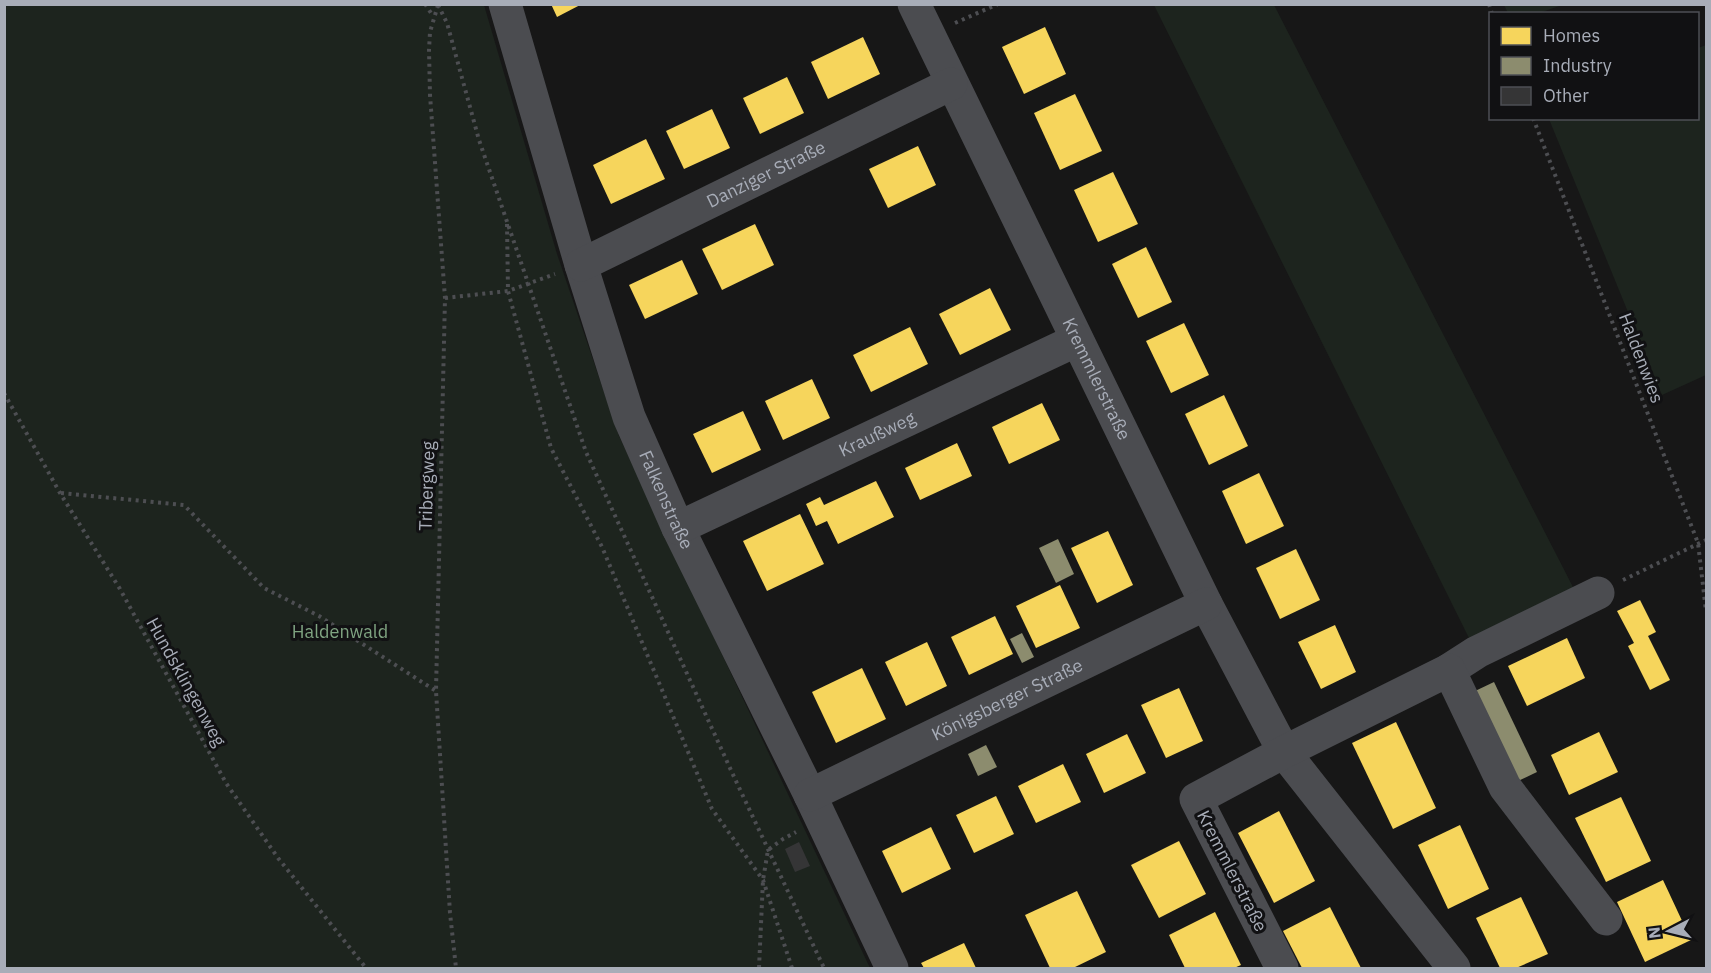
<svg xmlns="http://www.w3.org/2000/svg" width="1711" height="973" font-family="'IBM Plex Sans',sans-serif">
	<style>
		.green { fill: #1d241e }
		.homes { fill: #f6d55c }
		.industry { fill: #8c8c6e }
		.building { fill: #353536 }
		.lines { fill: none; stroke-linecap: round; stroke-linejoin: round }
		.path { stroke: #4d4e52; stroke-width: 4; stroke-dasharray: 3 4.5; stroke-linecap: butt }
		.minor { stroke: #4b4c50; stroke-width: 33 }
		.labels { text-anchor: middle; stroke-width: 6; stroke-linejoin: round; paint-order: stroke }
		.street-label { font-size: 18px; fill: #a8adb8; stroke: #111113 }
		.park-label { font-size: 18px; fill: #7fa381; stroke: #111113 }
	</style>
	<rect width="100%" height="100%" fill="#171717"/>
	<g class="green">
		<path d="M 5,5 L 484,5 L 557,254 L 619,436 L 870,968 L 5,968 Z"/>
		<path d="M 1154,5 L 1274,5 L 1574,589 L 1471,642 Z"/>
		<path d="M 1504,5 L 1562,5 L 1539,13 L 1508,13 Z"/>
		<path d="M 1706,45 L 1706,375 L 1662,395 L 1549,119 L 1698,118 L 1698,48 Z"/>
	</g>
	<g class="homes">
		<path d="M 551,4 L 582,4 L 557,17 Z"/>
		<path d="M 1045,27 L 1066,74 L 1024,94 L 1002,47 Z"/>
		<path d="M 863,37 L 880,74 L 828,99 L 811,62 Z"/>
		<path d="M 787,77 L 804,113 L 760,134 L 743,98 Z"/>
		<path d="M 1075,94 L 1102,151 L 1060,170 L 1034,113 Z"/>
		<path d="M 712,109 L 730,148 L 684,169 L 666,131 Z"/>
		<path d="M 646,139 L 665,179 L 611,204 L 593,165 Z"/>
		<path d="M 918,146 L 936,185 L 888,208 L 869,169 Z"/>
		<path d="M 1113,172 L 1138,224 L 1098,242 L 1074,190 Z"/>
		<path d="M 755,224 L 774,265 L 722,290 L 702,249 Z"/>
		<path d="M 1146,247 L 1172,302 L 1138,318 L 1112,264 Z"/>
		<path d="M 682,260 L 698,294 L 645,319 L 629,285 Z"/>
		<path d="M 990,288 L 1011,330 L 960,355 L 939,314 Z"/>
		<path d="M 1184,323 L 1209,375 L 1171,393 L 1146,341 Z"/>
		<path d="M 910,327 L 928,364 L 871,392 L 853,355 Z"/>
		<path d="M 812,379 L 830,418 L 783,440 L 765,401 Z"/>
		<path d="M 1224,395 L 1248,446 L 1209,465 L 1185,414 Z"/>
		<path d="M 1042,403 L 1060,440 L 1009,464 L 992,427 Z"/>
		<path d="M 743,411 L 761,450 L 712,473 L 693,434 Z"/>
		<path d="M 957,443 L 972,476 L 920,500 L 905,468 Z"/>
		<path d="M 1259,473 L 1284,526 L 1246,544 L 1222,491 Z"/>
		<path d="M 876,481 L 894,517 L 838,544 L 827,521 L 816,526 L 806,504 L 820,497 L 824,505 Z"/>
		<path d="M 800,514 L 824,564 L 767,591 L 743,541 Z"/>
		<path d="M 1108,531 L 1133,585 L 1097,603 L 1071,548 Z"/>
		<path d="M 1296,549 L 1320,600 L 1280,619 L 1256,568 Z"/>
		<path d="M 1060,585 L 1080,628 L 1036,648 L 1016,606 Z"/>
		<path d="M 1640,600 L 1656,632 L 1648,636 L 1670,680 L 1650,690 L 1628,646 L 1634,643 L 1617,611 Z"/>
		<path d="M 995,616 L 1013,654 L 969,675 L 951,637 Z"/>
		<path d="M 1335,625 L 1356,672 L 1321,689 L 1298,642 Z"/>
		<path d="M 1567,638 L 1585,678 L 1527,706 L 1508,666 Z"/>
		<path d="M 927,642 L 947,686 L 906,706 L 885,662 Z"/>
		<path d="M 862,668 L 886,719 L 836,743 L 812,692 Z"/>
		<path d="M 1179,688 L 1203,741 L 1166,758 L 1141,705 Z"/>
		<path d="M 1396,722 L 1436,808 L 1393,829 L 1352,743 Z"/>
		<path d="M 1599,732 L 1618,772 L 1569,795 L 1551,755 Z"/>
		<path d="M 1127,734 L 1146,773 L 1104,793 L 1086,754 Z"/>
		<path d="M 1063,764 L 1081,802 L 1036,823 L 1018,786 Z"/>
		<path d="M 996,796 L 1014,834 L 974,853 L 956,815 Z"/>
		<path d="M 1621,797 L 1651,861 L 1606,882 L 1575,818 Z"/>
		<path d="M 1279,811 L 1315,881 L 1274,903 L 1238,833 Z"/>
		<path d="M 1460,825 L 1489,889 L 1448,909 L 1418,845 Z"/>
		<path d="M 931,827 L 951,869 L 902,893 L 882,851 Z"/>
		<path d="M 1179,841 L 1206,894 L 1159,918 L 1131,865 Z"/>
		<path d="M 1663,880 L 1691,940 L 1645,962 L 1617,902 Z"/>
		<path d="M 1077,891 L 1106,952 L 1073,968 L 1050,968 L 1025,915 Z"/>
		<path d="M 1521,897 L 1548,954 L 1516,968 L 1500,968 L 1476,918 Z"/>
		<path d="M 1330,907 L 1361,968 L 1302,968 L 1283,931 Z"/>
		<path d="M 1215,912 L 1241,965 L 1234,968 L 1185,968 L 1169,935 Z"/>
		<path d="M 964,943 L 976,968 L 924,968 L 921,963 Z"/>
	</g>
	<g class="industry">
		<path d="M 1058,539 L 1074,574 L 1056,583 L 1039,548 Z"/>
		<path d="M 1022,633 L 1034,657 L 1022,663 L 1010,639 Z"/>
		<path d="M 1494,682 L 1537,772 L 1516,782 L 1473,692 Z"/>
		<path d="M 986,745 L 997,767 L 978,776 L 968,754 Z"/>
	</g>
	<path class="building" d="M 799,842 L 810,866 L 795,872 L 785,849 Z"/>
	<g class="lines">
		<g class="path">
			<path d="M 425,4 L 433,16"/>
			<path d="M 1489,4 L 1492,14"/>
			<path d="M 438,5 L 447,23 L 479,140 L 586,452 L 735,779 L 824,968"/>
			<path d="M 438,5 L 430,32 L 429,50 L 430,95 L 445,298 L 436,691 L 450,913 L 456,968"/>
			<path d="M 955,23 L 998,4"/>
			<path d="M 1533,118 L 1698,543 L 1706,611"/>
			<path d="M 507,224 L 508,291 L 551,448 L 602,547 L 712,809 L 763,880 L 792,968"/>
			<path d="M 445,298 L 508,291 L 555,274"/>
			<path d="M 4,393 L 60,493 L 120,589 L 226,783 L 278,858 L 366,968"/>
			<path d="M 61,493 L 184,505 L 264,588 L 319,616 L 436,691"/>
			<path d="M 1623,580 L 1706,540"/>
			<path d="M 759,968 L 763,880 L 768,850 L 783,839 L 796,832"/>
		</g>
		<g class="minor">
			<path id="s1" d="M 505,4 L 581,265 L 629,417 L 678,528 L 810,795 L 892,968"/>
			<path id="s2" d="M 914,4 L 1206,604 L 1284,752 L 1454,968"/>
			<path id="s3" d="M 581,265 L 951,84"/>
			<path id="s4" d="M 678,528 L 1077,340"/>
			<path d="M 1449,670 L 1477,652 L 1598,593"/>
			<path id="s5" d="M 810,795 L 1206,604"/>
			<path d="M 1282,968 L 1196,799 L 1284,752 L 1449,670 L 1505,787 L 1606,919"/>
		</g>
	</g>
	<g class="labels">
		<g class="street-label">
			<text dy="6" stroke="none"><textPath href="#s3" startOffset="206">Danziger Straße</textPath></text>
			<text transform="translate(1641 358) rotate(69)" y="6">Haldenwies</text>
			<text dy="6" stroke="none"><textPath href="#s2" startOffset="417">Kremmlerstraße</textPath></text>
			<text dy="6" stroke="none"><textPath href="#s4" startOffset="220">Kraußweg</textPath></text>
			<text transform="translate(427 486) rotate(-88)" y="6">Tribergweg</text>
			<text dy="6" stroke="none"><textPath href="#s1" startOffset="522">Falkenstraße</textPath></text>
			<text transform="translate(186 682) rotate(61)" y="6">Hundsklingenweg</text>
			<text dy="6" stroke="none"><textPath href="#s5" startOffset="219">Königsberger Straße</textPath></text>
			<text transform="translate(1232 871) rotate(63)" y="6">Kremmlerstraße</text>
		</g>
		<g class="park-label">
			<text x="340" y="638">Haldenwald</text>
		</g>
	</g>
	<rect width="1711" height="973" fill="none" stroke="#a8adb8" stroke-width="12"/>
	<rect x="1489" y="12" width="210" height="108" fill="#111113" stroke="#4d4f55" stroke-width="1.5"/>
	<rect x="1501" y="27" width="30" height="18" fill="#f6d55c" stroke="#4d4f55" stroke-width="1.5"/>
	<text x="1543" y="42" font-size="18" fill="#a8adb8">Homes</text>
	<rect x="1501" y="57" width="30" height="18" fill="#8c8c6e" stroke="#4d4f55" stroke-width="1.5"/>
	<text x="1543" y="72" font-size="18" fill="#a8adb8">Industry</text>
	<rect x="1501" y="87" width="30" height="18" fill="#353536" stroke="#4d4f55" stroke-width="1.5"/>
	<text x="1543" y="102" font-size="18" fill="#a8adb8">Other</text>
	<g transform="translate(1669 931) rotate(263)" stroke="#111113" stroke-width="4.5" paint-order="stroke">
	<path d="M0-4.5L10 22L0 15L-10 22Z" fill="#a8adb8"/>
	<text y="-9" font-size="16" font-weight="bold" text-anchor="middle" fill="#a8adb8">N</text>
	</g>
</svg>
